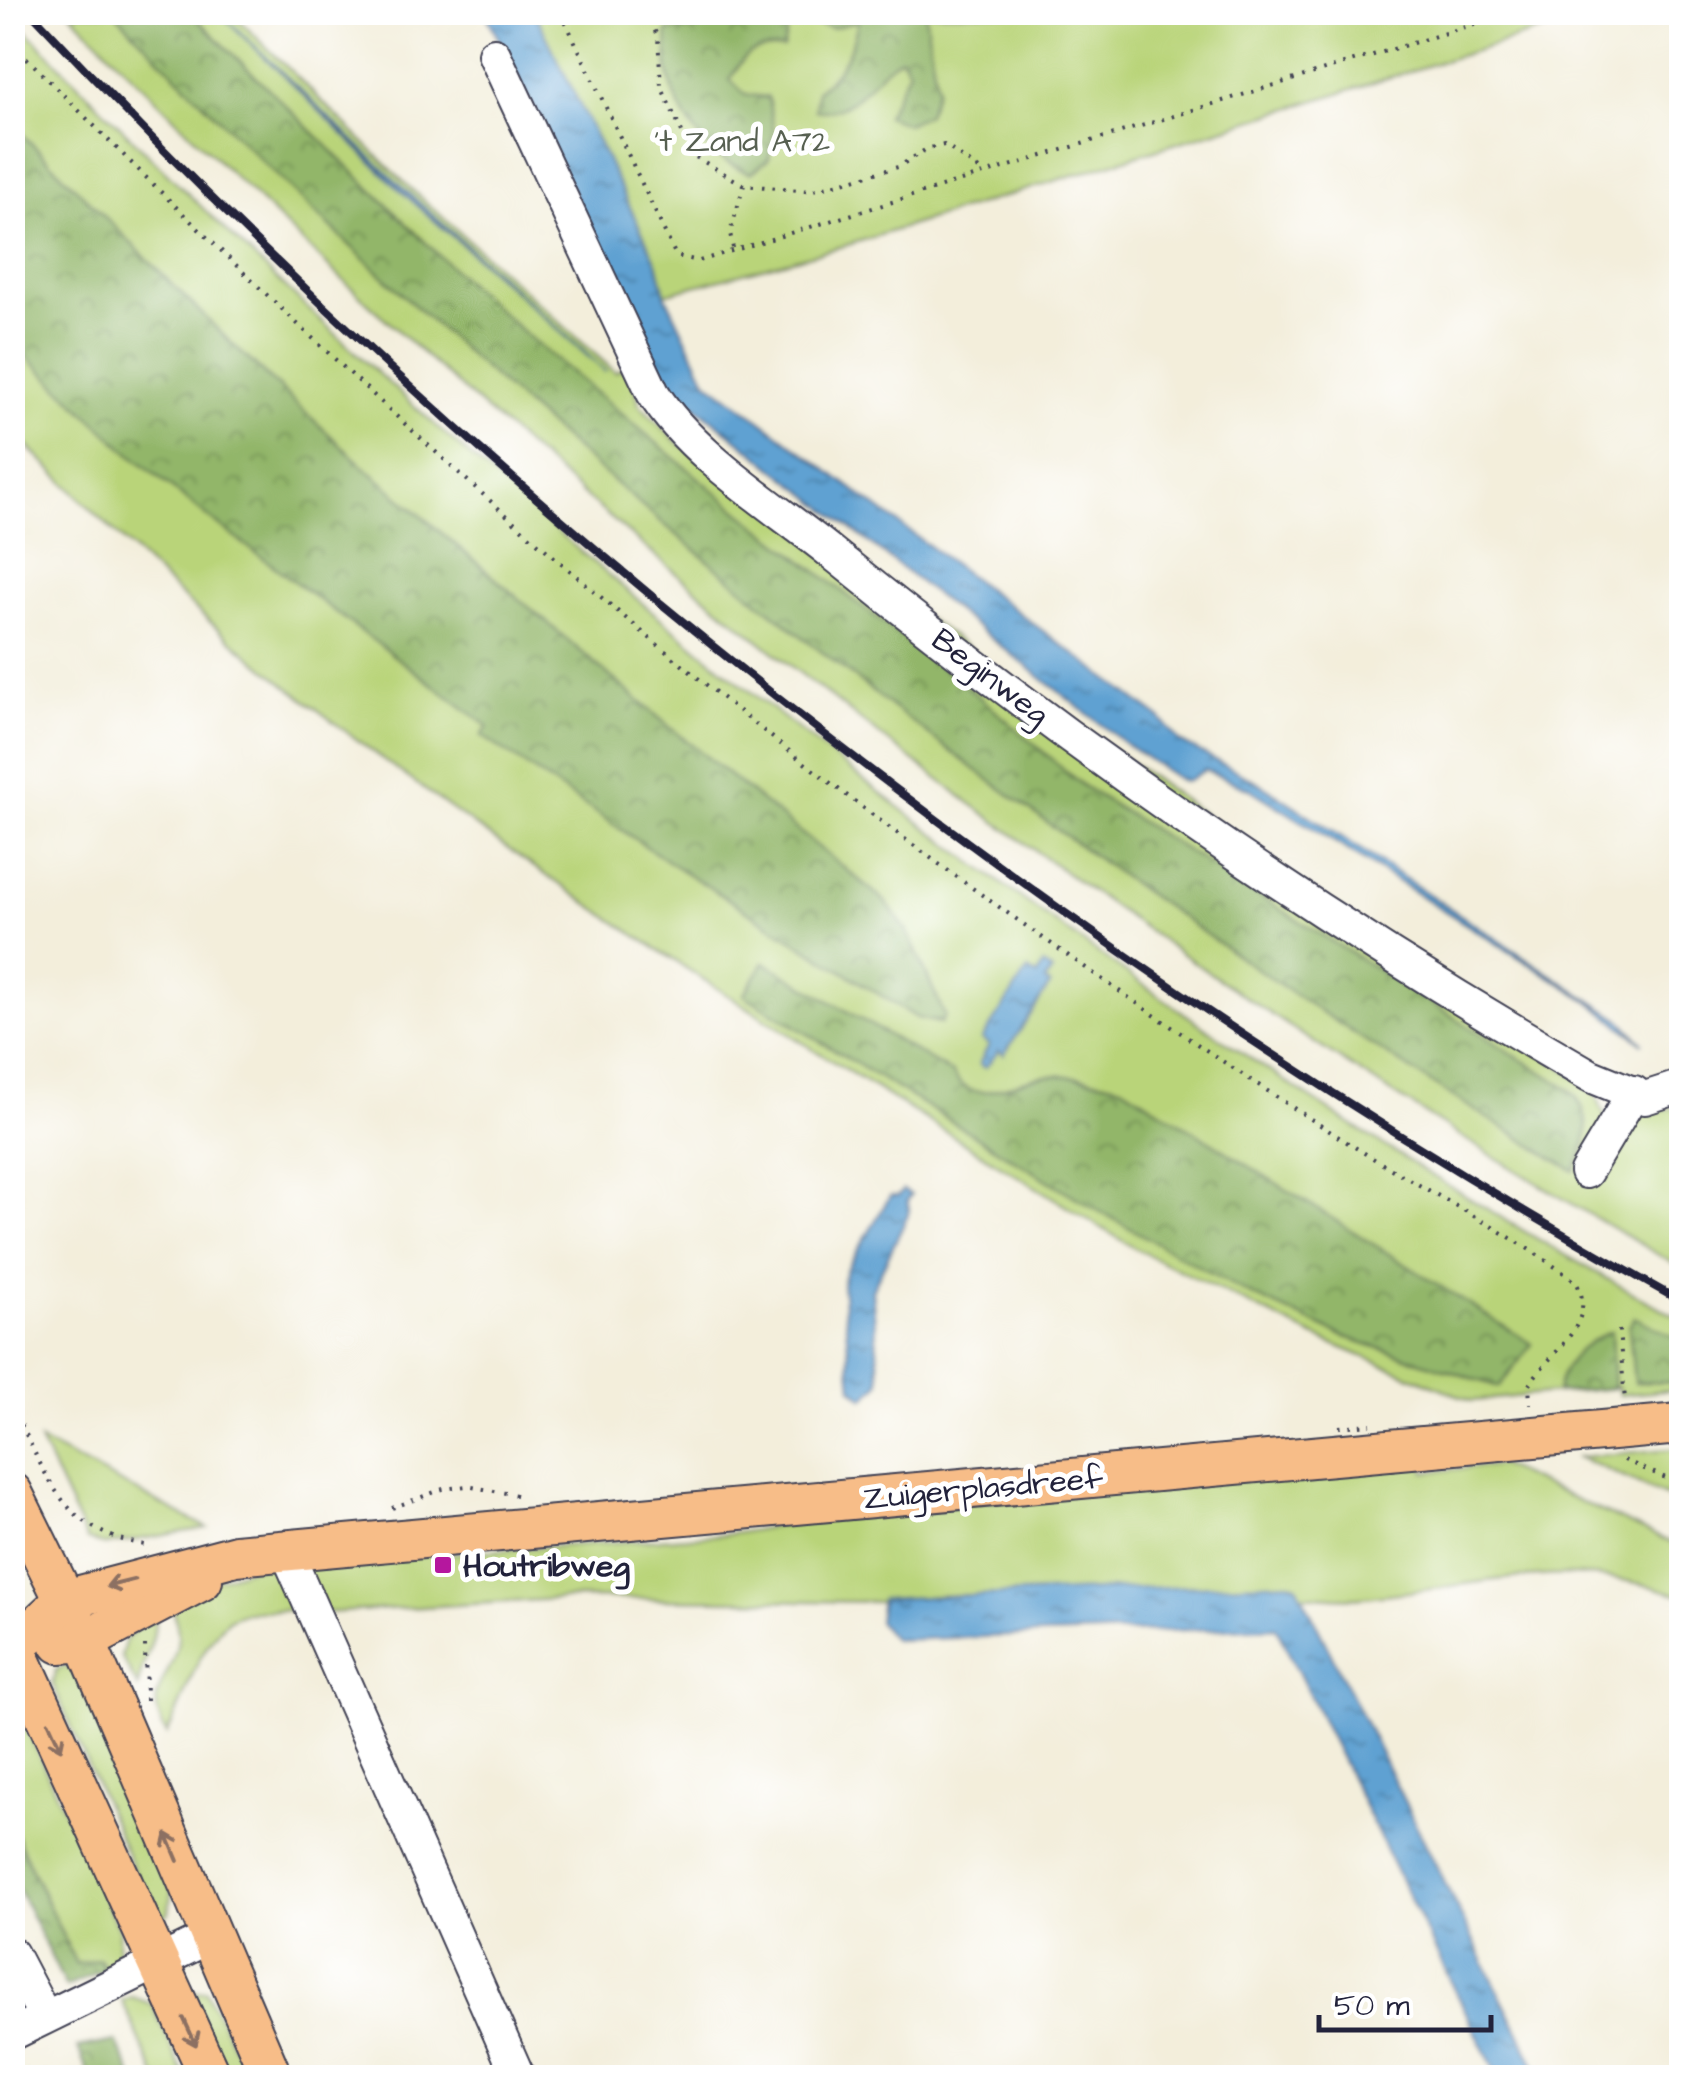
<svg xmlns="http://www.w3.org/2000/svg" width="1694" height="2090" font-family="'Architects Daughter',sans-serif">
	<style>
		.green { fill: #b9d479; stroke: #6e7b5a; stroke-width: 2.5 }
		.forest { fill: url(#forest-crowns); stroke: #5a6c52; stroke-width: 2.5 }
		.water { fill: url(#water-ripples); stroke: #406286; stroke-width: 2.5 }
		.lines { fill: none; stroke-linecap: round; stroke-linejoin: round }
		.minor-casing { stroke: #414153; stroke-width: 36 }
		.major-casing { stroke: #414153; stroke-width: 44 }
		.path { stroke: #414153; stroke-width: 4; stroke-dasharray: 2.5 8; stroke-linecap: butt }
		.minor { stroke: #fff; stroke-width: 32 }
		.major { stroke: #f7bd88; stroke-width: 40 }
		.rail { stroke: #22223b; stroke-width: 8 }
		.major-bridge-casing { stroke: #414153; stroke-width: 44; stroke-linecap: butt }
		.path-bridge { stroke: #414153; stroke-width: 4; stroke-dasharray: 2.5 8; stroke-linecap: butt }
		.major-bridge { stroke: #f7bd88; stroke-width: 40 }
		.oneway { stroke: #8c7062 }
		.poi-dot { fill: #b5179e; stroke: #fff; stroke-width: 4 }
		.labels { text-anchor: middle; stroke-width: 10; stroke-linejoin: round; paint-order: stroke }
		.park-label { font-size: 32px; fill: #576051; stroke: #fff }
		.street-label { font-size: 32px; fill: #22223b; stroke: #fff }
		.poi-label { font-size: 32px; font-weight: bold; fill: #22223b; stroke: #fff; text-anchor: start }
	</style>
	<defs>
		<pattern id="forest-crowns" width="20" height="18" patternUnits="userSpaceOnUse" patternTransform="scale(2.5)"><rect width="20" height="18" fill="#92b669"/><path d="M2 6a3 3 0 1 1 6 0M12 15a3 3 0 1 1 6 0" fill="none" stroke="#779458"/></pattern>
		<pattern id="water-ripples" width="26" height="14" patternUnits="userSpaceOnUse" patternTransform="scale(2.5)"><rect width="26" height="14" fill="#5ea1d2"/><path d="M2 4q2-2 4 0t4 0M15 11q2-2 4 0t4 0" fill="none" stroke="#4d83ac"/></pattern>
	</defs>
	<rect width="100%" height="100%" fill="#fff"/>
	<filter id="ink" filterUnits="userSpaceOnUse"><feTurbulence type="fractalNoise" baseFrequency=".01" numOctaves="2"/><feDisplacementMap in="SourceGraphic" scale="20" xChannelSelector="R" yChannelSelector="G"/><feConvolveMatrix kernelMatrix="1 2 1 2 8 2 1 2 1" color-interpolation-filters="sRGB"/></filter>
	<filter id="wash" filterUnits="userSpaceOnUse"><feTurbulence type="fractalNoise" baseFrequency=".0048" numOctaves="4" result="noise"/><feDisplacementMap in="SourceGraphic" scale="40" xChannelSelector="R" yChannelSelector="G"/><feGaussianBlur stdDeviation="2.25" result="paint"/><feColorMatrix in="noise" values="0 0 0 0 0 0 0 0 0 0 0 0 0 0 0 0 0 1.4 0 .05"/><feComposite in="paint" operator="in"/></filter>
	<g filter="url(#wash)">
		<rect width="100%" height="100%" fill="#f3eedb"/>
		<g class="green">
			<path d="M 71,13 L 232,13 L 408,186 L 615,372 L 631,364 L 639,404 L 676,441 L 1595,1091 L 1606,1119 C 1631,1120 1653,1109 1679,1107 L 1681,1268 C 1078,921 556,513 71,13 Z"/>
			<path d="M 535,13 L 1598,13 L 844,246 L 665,294 L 657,263 Z"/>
			<path d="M 12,16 C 329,347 671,645 1042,913 C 1246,1060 1459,1201 1681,1319 L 1681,1389 L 1619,1395 L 1618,1387 L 1472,1401 L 1313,1336 L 1134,1248 C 841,1066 543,890 272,674 C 180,601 97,514 13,432 Z"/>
			<path d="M 40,1441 L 207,1528 L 107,1545 L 87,1540 Z"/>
			<path d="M 1681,1448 L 1681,1503 L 1578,1457 Z"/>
			<path d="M 1424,1464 L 1425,1472 L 1500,1465 L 1681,1547 L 1682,1597 C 1572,1553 1475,1588 1363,1597 C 1343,1599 1321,1596 1301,1595 L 1297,1585 L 938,1596 L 878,1602 L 575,1598 L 323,1613 L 301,1564 L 731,1534 L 875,1510 Z"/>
			<path d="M 257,1566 L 271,1566 L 291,1610 C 273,1611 244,1608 228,1620 C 198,1646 184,1700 167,1734 C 139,1689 175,1678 178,1638 C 179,1626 173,1611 170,1599 L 180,1591 Z"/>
			<path d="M 154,1612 C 159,1641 141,1659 138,1687 L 121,1656 L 126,1639 Z"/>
			<path d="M 64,1666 L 74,1669 L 83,1683 L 172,1887 L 169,1912 L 163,1918 L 153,1914 L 52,1683 L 56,1670 Z"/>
			<path d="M 12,1697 L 119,1930 L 117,1963 L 105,1969 L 99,1959 L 76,1965 L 13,1828 Z"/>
			<path d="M 206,1991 L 248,2077 L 220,2077 L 189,2001 L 195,1992 Z"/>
			<path d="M 132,1997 L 152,2004 L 185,2077 L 156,2077 L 122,2000 Z"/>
		</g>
		<g class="forest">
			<path d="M 747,12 L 778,20 L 787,31 L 783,48 C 752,47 746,52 730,79 L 745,95 L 768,97 L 774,131 L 769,159 L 751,173 C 709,161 676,114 668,71 C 666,59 668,44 667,31 L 697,29 L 692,19 L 681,13 Z"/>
			<path d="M 115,13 L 191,13 L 463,279 L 530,338 L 741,513 L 977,695 L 1083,786 L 1569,1089 C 1594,1112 1589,1146 1574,1171 C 1039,849 549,463 115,13 Z"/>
			<path d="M 816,13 L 925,13 L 937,88 L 927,114 L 907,124 L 886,116 L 909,70 L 901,57 C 869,75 855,118 815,110 L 817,90 C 841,71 852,52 858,21 L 832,28 L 818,25 Z"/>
			<path d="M 13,125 L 230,342 L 363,466 L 671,728 L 884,900 L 907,931 L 945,1016 L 941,1023 L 917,1018 L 669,862 L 482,736 L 488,726 L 208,517 L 123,448 L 13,344 Z"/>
			<path d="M 764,962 L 952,1073 C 974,1112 1014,1078 1044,1076 C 1070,1074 1097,1080 1122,1086 L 1532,1344 L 1499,1387 L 1342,1336 L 1243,1291 L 1090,1206 L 744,995 Z"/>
			<path d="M 1634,1317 L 1681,1340 L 1681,1383 L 1634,1382 L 1629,1326 Z"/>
			<path d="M 1611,1332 L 1614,1388 L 1557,1393 C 1560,1364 1584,1341 1611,1332 Z"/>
			<path d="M 12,1828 L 76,1964 L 99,1959 L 105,1969 L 66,1987 L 13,1879 Z"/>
			<path d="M 116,2041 L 133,2077 L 86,2077 L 89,2075 L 78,2048 Z"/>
		</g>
		<g class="water">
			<path d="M 220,13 L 404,189 L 606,372 L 401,191 Z"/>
			<path d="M 486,13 L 535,13 L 657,263 L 665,294 L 706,380 L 1160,718 L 1180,742 L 1258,782 L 1622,1021 L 1643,1043 L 1587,1000 L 1250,789 L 1205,770 L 1187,781 L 1180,780 L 1127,745 L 663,381 Z"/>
			<path d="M 1043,965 L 1052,971 L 1045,981 L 1050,985 L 1004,1055 L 999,1051 L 985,1068 L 979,1064 L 989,1045 L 982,1039 L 1028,970 L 1037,976 Z"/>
			<path d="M 903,1190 L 911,1195 L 907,1201 L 910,1211 L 872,1290 L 880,1383 L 864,1398 L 852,1388 L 842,1284 L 846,1270 L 890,1196 L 899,1196 Z"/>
			<path d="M 1289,1582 L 1297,1585 L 1541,2077 L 1498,2077 L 1276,1627 L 894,1640 L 878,1621 L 881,1599 Z"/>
		</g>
	</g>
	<g filter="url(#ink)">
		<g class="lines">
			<defs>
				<g id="minor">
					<path d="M 494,54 L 653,393 C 691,455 775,507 832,553 C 1071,747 1324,922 1591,1076 L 1645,1098 L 1682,1086"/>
					<path d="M 1586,1172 L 1634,1092"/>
					<path d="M 285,1548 L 519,2078"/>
					<path d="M 12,1954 L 45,2017"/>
					<path d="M 12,2034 L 210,1937"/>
				</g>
				<g id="major">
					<path d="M 12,1493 L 85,1641 L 272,2078"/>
					<path d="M 12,1642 L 211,2078"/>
					<path d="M 60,1643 L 85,1641 L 202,1580"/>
					<path d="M 15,1647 L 65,1600 L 236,1555 L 1389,1450"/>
				</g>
			</defs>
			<use href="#minor" class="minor-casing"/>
			<use href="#major" class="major-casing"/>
			<g class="path">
				<path d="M 561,12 L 676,256 L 699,261 L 1514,12"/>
				<path d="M 645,12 L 658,37 L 661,86 L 692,155 L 744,185 L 810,191 L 898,167 L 928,148 L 944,145 L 985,173"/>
				<path d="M 12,43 C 325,361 652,665 1019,921 C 1131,1000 1245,1078 1361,1151 C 1431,1194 1510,1232 1576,1282 C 1600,1324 1549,1352 1529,1385 L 1530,1404"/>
				<path d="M 733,248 L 730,233 L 744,185"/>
				<path d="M 1619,1330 L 1625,1400"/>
				<path d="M 12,1406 C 48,1476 60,1532 146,1545"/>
				<path d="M 1624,1460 L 1682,1485"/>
				<path d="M 392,1508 L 443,1489 L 467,1486 L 522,1496"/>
				<path d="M 145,1645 L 146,1700"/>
			</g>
			<use href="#minor" class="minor"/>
			<use href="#major" class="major"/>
			<path class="rail" d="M 31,12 C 509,523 1072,961 1682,1302"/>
			<defs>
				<path id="major-bridge" d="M 1389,1450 L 1680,1424"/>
			</defs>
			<use href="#major-bridge" class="major-bridge-casing"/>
			<path class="path-bridge" d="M 1339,1427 L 1371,1424"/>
			<use href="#major-bridge" class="major-bridge"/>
		</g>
		<defs><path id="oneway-shaft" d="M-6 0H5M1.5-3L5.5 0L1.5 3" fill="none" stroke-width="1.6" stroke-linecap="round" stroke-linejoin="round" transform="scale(2.5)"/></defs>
		<g class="oneway">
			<use href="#oneway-shaft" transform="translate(121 1583) rotate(166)"/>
			<use href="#oneway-shaft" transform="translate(55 1736) rotate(65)"/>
			<use href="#oneway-shaft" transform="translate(172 1847) rotate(-113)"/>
			<use href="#oneway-shaft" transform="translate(190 2032) rotate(65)"/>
		</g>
	</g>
	<rect class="poi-dot" x="433" y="1555" width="20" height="20" rx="5"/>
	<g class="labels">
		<g class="park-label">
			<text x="742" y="151">'t Zand A72</text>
		</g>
		<g class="street-label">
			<text transform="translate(991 676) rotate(37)" y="11">Beginweg</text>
			<text transform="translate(983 1487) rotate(-5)" y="11">Zuigerplasdreef</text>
		</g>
		<g class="poi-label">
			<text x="463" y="1576">Houtribweg</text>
		</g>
	</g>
	<rect width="1694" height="2090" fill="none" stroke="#fff" stroke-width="50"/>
	<path d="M1319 2015v15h172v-15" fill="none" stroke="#22223b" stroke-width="5"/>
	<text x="1334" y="2015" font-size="30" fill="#22223b" stroke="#ffffff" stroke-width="8" paint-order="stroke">50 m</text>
</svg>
